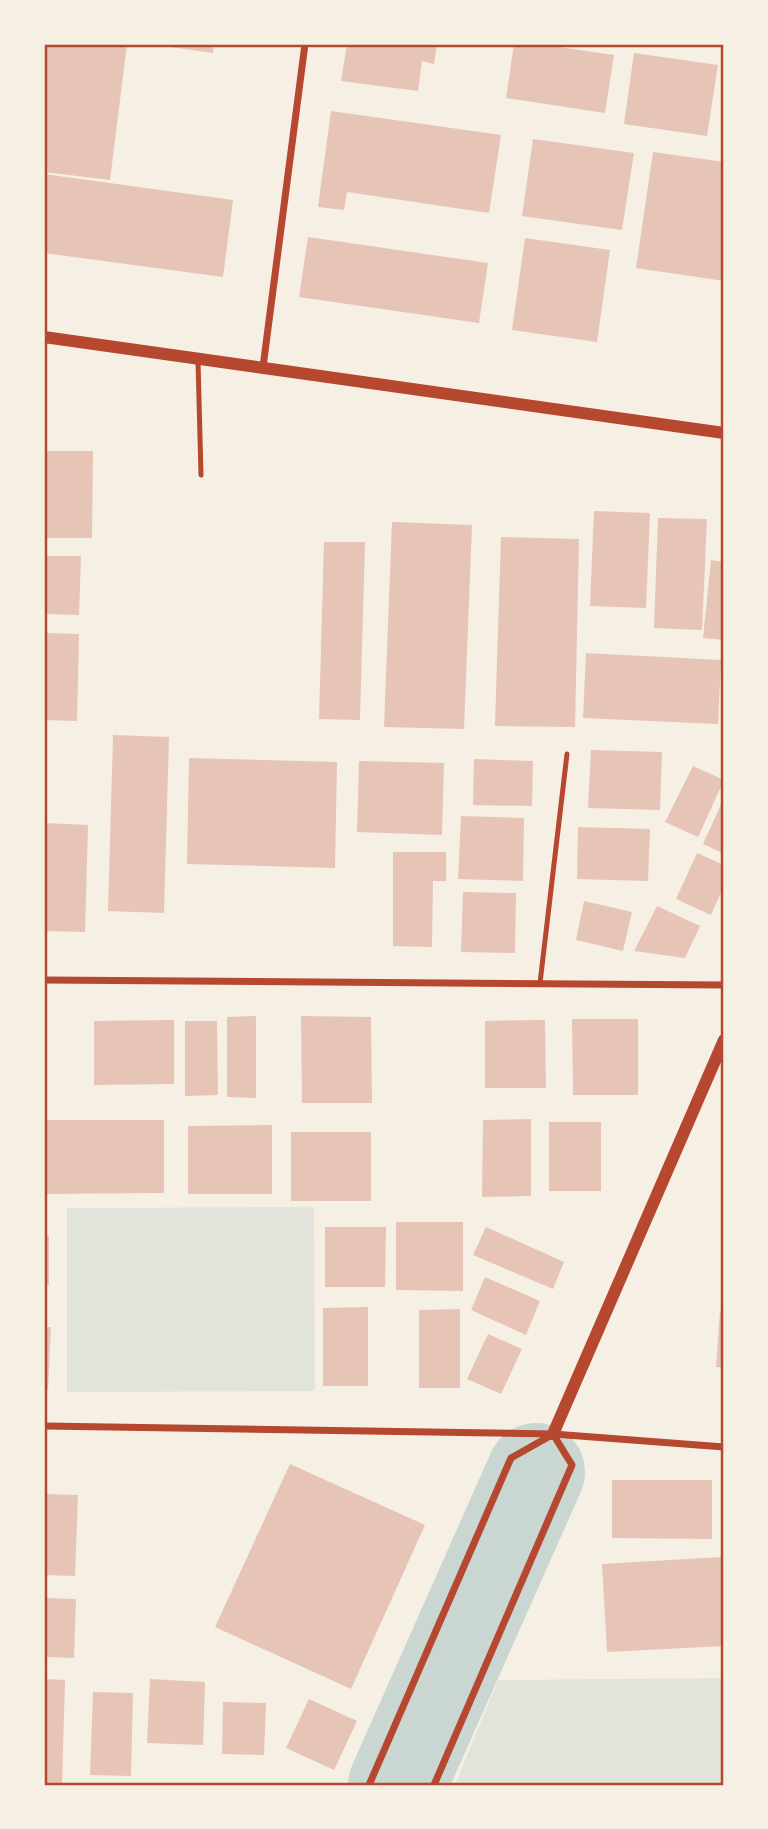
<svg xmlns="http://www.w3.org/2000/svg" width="768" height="1829" font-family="Manrope,sans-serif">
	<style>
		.green { fill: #e2e4dc }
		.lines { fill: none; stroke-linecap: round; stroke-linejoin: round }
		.river { stroke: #c9d6d2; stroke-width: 98 }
		.building { fill: #e6c5b7 }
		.service { stroke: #b5482f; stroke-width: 5 }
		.minor { stroke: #b5482f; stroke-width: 7 }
		.tertiary { stroke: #b5482f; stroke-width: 12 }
		.neatline { fill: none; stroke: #b5482f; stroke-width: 2.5 }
	</style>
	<rect width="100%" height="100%" fill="#f6efe4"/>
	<g class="green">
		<path d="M 314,1207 L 315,1391 L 67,1392 L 67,1208 Z"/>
		<path d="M 724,1678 L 724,1785 L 455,1785 L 498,1680 Z"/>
	</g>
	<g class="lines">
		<path class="river" d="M 397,1785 L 536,1472"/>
	</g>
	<g class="building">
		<path d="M 44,44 L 127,44 L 110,180 L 44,172 Z"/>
		<path d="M 149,44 L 214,44 L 213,53 Z"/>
		<path d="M 347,44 L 437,44 L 434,64 L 422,61 L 418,91 L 341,81 Z"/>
		<path d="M 514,44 L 538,44 L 614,55 L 605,113 L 506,98 Z"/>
		<path d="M 634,53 L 718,65 L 707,136 L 624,124 Z"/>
		<path d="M 331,111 L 501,135 L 489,213 L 347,192 L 344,210 L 318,207 Z"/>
		<path d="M 533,139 L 634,153 L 622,230 L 522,216 Z"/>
		<path d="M 653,152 L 724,162 L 724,281 L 636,268 Z"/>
		<path d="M 44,174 L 233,200 L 223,277 L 44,253 Z"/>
		<path d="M 308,237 L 488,263 L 479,323 L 299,297 Z"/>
		<path d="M 525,238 L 610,250 L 597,342 L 512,330 Z"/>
		<path d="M 44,451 L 93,451 L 92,538 L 44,538 Z"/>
		<path d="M 594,511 L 650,513 L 646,608 L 590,606 Z"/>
		<path d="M 658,518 L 707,519 L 702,630 L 654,628 Z"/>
		<path d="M 392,522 L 472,525 L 464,729 L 384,727 Z"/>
		<path d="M 501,537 L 579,539 L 575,727 L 495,726 Z"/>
		<path d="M 324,542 L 365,542 L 360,720 L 319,719 Z"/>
		<path d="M 44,556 L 81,556 L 79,615 L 44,614 Z"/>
		<path d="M 711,560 L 724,562 L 724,640 L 703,638 Z"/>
		<path d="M 44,633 L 79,634 L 77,721 L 44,720 Z"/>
		<path d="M 586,653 L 721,660 L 718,724 L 583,718 Z"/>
		<path d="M 113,735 L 169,737 L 164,913 L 108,911 Z"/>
		<path d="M 591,750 L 662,752 L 660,810 L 588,808 Z"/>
		<path d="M 189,758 L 337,762 L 335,868 L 187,864 Z"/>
		<path d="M 474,759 L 533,761 L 532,806 L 473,805 Z"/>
		<path d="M 359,761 L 444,763 L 442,835 L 357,832 Z"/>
		<path d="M 693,766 L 724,780 L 698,837 L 665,822 Z"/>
		<path d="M 724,798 L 724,854 L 703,844 Z"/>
		<path d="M 461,816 L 524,818 L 523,881 L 458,879 Z"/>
		<path d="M 44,823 L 88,825 L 85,932 L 44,931 Z"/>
		<path d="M 578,827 L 650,829 L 648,881 L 577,879 Z"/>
		<path d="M 393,852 L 446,852 L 446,881 L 433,881 L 432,947 L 393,946 Z"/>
		<path d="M 697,853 L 724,865 L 724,886 L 711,915 L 676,899 Z"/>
		<path d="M 463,892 L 516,893 L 515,953 L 461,952 Z"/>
		<path d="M 584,901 L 632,912 L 623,951 L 576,940 Z"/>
		<path d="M 657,906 L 700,926 L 685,958 L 634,951 Z"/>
		<path d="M 256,1016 L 256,1098 L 227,1097 L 227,1017 Z"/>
		<path d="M 301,1016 L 371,1017 L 372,1103 L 302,1103 Z"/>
		<path d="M 572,1019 L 638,1019 L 638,1095 L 573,1095 Z"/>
		<path d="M 174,1020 L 174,1084 L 94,1085 L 94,1021 Z"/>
		<path d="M 545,1020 L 546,1088 L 485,1088 L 485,1021 Z"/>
		<path d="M 185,1021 L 217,1021 L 218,1095 L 185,1096 Z"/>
		<path d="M 531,1119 L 531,1196 L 482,1197 L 483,1120 Z"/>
		<path d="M 44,1120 L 164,1120 L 164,1193 L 44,1194 Z"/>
		<rect x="549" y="1122" width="52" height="69"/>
		<path d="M 272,1125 L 272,1194 L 188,1194 L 188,1126 Z"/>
		<rect x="291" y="1132" width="80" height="69"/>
		<path d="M 396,1222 L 463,1222 L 463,1291 L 396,1290 Z"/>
		<path d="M 325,1227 L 386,1227 L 385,1287 L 325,1287 Z"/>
		<path d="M 486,1227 L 564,1262 L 553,1289 L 473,1255 Z"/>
		<rect x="44" y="1236" width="5" height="49"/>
		<path d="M 485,1277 L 540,1301 L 526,1335 L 471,1310 Z"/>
		<path d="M 368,1307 L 368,1386 L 323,1386 L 323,1308 Z"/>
		<path d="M 460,1309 L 460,1388 L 419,1388 L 419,1310 Z"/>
		<path d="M 720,1311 L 724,1311 L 724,1367 L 716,1367 Z"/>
		<path d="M 44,1327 L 51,1327 L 48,1390 L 44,1390 Z"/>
		<path d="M 488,1334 L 522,1349 L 501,1394 L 467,1379 Z"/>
		<path d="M 290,1464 L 425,1525 L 351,1689 L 215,1627 Z"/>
		<path d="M 612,1480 L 712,1480 L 712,1539 L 612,1538 Z"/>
		<path d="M 44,1494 L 78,1495 L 75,1576 L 44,1575 Z"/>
		<path d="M 721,1557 L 724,1646 L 607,1652 L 602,1564 Z"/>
		<path d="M 44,1598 L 76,1599 L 74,1658 L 44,1657 Z"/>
		<path d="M 44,1679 L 65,1680 L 62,1785 L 44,1785 Z"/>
		<path d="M 150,1679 L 205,1682 L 203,1745 L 147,1743 Z"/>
		<path d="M 93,1692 L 133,1693 L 131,1776 L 90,1775 Z"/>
		<path d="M 309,1699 L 357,1721 L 334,1770 L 286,1748 Z"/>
		<path d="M 223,1702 L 266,1703 L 264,1755 L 222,1754 Z"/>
	</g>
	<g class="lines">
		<g class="service">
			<path d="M 198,361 L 201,475"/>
			<path d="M 540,983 L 567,754"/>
		</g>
		<g class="minor">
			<path d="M 263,367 L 305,44"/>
			<path d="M 44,980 L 724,985"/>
			<path d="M 44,1426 L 553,1434 L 724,1447"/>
			<path d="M 369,1785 L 511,1458 L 550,1436"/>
			<path d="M 434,1785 L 572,1465 L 553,1434"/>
		</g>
		<g class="tertiary">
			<path d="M 44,337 L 724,433"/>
			<path d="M 553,1434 L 724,1040"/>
		</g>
	</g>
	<rect width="768" height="1829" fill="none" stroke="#f6efe4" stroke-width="91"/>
	<rect x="46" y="46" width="676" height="1738" class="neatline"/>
</svg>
